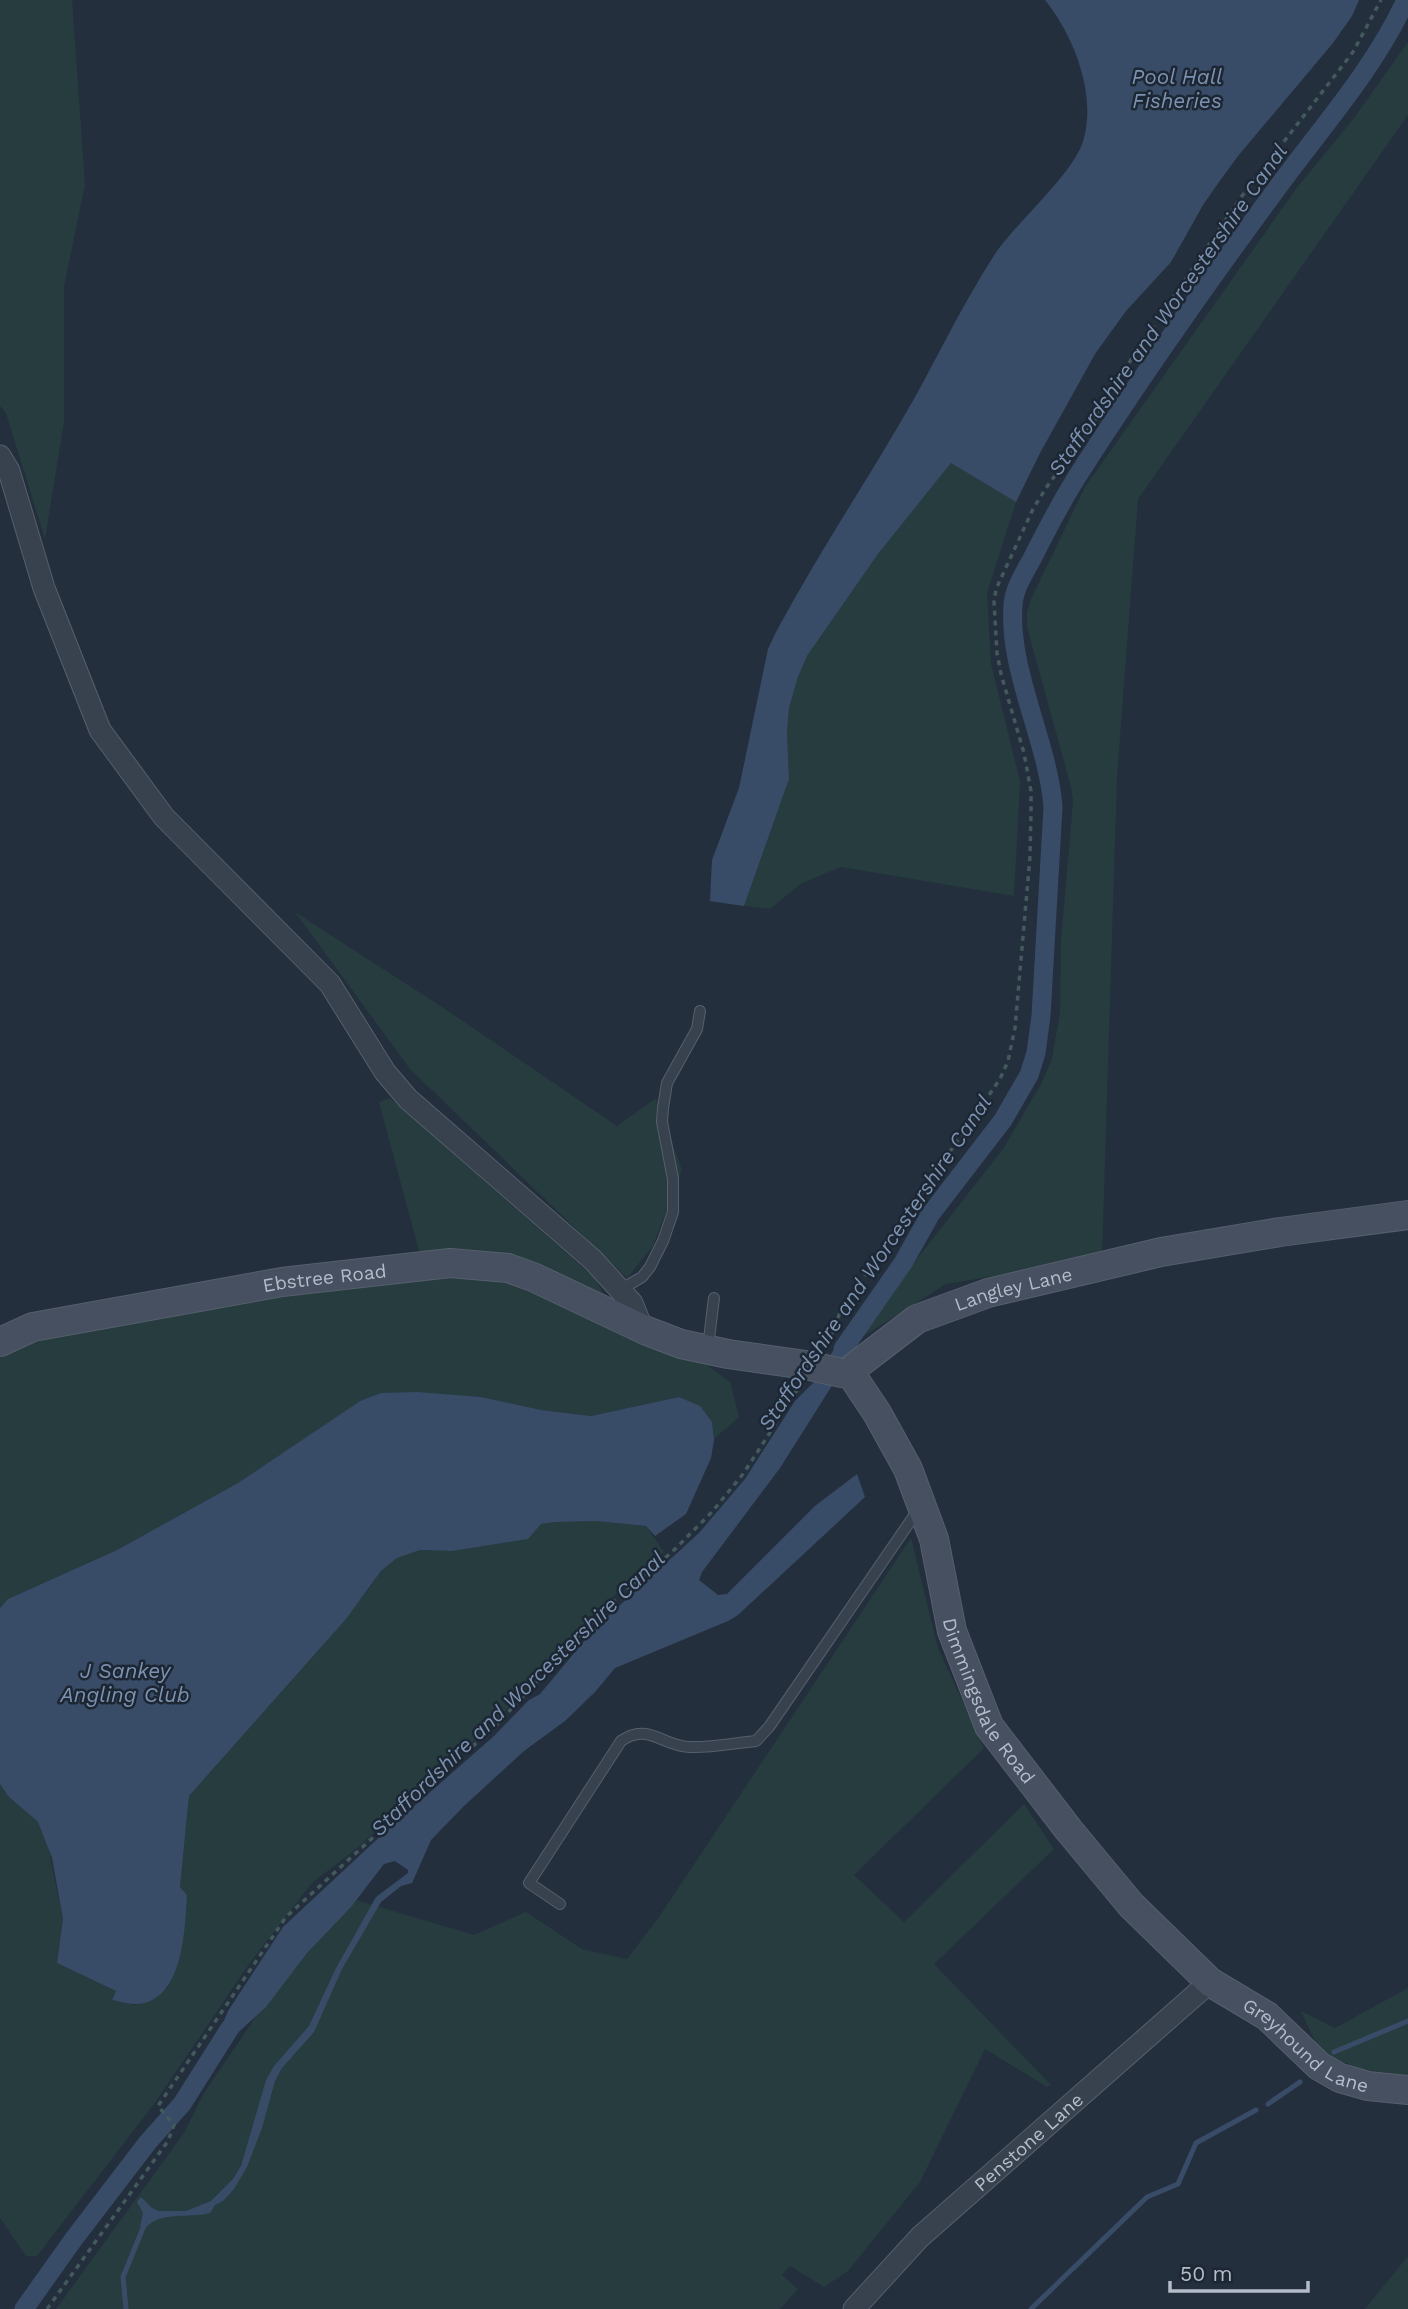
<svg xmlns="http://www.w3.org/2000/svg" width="1408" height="2309" font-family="'Work Sans',sans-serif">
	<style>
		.green { fill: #263c3f }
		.water { fill: #394c67 }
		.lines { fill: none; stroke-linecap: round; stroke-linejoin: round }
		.stream { stroke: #394c67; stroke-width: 5 }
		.canal { stroke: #394c67; stroke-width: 19 }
		.lane-casing { stroke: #565f6c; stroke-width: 12 }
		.street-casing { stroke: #565f6c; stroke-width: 23 }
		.secondary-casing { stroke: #565f6c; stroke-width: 30 }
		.path { stroke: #44595c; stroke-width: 3.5; stroke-dasharray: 5 5; stroke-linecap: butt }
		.lane { stroke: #38414e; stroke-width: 10 }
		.street { stroke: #38414e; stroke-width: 21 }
		.secondary { stroke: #465061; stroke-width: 28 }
		.secondary-bridge-casing { stroke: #565f6c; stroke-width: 30; stroke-linecap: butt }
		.secondary-bridge { stroke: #465061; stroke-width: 28 }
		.labels { text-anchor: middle; stroke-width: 5; stroke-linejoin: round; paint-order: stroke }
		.street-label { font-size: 19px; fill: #b4bcc9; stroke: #1d2633 }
		.water-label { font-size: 21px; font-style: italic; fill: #7c92b1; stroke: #1d2633 }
	</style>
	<rect width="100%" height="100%" fill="#242f3e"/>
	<g class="green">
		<path d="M 0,0 L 72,0 L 85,185 L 64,286 L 64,421 L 45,539 L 6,413 L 0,406 Z"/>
		<path d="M 1408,42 L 1408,115 L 1138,499 L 1117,777 L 1102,1258 L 946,1284 L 859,1339 L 920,1255 L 1003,1149 L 1041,1084 L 1052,1059 L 1060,1013 L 1061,942 L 1073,801 L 1071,787 L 1027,627 L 1027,612 L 1031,599 L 1085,487 L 1296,189 L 1354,118 Z"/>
		<path d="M 951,463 L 1016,502 L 987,593 L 991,664 L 1020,781 L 1014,896 L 841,867 L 802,883 L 770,909 L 744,906 L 789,779 L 787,733 L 789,708 L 798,677 L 807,656 L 878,554 Z"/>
		<path d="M 295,912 L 445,1009 L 617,1126 L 656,1098 L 682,1170 L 653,1246 L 627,1278 L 410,1069 Z"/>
		<path d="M 390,1098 L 595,1278 L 607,1301 L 482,1253 L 419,1251 L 379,1102 Z"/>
		<path d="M 428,1274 L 517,1280 L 590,1319 L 707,1365 L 730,1382 L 739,1417 L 714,1439 L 712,1422 L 679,1397 L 591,1416 L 541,1410 L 481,1397 L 381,1393 L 360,1401 L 238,1483 L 117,1550 L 8,1599 L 0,1608 L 0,1358 L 40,1341 L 259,1296 Z"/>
		<path d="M 595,1521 L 646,1526 L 664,1552 L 597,1611 L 494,1723 L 357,1848 L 312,1883 L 252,1960 L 154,2104 L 37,2256 L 26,2256 L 0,2218 L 0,1784 L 8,1796 L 38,1822 L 47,1842 L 63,1919 L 57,1963 L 116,1991 L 112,1999 L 135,2005 L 156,1998 L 169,1986 L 187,1895 L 180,1887 L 189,1796 L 323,1645 L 368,1590 L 381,1571 L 397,1558 L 420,1550 L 452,1551 L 541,1524 L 556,1522 Z"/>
		<path d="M 911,1538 L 938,1648 L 984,1748 L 854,1875 L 904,1922 L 1024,1804 L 1054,1849 L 934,1964 L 1051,2085 L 1047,2087 L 985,2049 L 920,2182 L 848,2271 L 824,2287 L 790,2266 L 782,2275 L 798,2289 L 780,2309 L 56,2309 L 184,2133 L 204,2093 L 289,1968 L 349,1898 L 474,1935 L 526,1912 L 582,1949 L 627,1959 L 659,1917 Z"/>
		<path d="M 1408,1988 L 1408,2076 L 1356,2068 L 1319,2050 L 1301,2011 L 1335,2028 Z"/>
		<path d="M 1408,2256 L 1408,2309 L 1365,2309 Z"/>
	</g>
	<g class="water">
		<path d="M 1045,0 L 1359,0 L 1352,16 L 1333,43 L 1238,156 L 1219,182 L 1203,205 L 1171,262 L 1126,311 L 1095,354 L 1040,453 L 1016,502 L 951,463 L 878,554 L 807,656 L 798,677 L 789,708 L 787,733 L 789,779 L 744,906 L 710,901 L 712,860 L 739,788 L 768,649 L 776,632 C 819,552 869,478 914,399 C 941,350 966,298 997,251 C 1018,221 1077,170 1084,138 C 1096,93 1074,36 1045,0 Z"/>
		<path d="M 876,1316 L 780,1468 L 702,1572 L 699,1580 L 718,1595 L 727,1594 L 815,1506 L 857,1474 L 865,1497 L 738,1615 L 728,1621 L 615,1668 L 595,1692 L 565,1721 L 524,1751 L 464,1806 L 431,1840 L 412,1883 L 401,1886 L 381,1902 L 342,1969 L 314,2032 L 282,2068 L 275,2081 L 262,2128 L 247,2167 L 234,2189 L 223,2201 L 215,2205 L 210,2213 C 189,2219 159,2210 145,2229 L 140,2227 L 143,2213 L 137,2202 L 141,2197 L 152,2208 L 159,2211 L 186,2211 L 211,2201 L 233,2179 L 241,2166 L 266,2080 L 274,2066 L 309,2026 L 335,1970 L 376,1897 L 408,1873 L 408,1870 L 395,1861 L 384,1864 L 351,1907 L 307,1953 L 266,2007 L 219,2050 L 214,2045 L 228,2011 L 283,1927 L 387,1830 L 494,1736 L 529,1700 L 540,1694 L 595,1628 L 699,1533 L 745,1479 L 795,1401 L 813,1383 L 838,1343 Z"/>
		<path d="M 417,1392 L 481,1397 L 541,1410 L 591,1416 L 679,1397 L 700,1406 L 712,1422 L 714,1440 L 711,1458 L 686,1514 L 655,1536 L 646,1526 L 595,1521 L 556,1522 L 541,1524 L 528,1539 L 452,1551 L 420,1550 L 397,1558 L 381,1571 L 346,1619 L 189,1796 L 180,1887 L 187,1895 C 185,1930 183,2005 134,2004 C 127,2004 119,2001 112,2000 L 116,1991 L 57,1963 L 63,1919 L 52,1858 L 38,1822 L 8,1796 L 0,1784 L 0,1608 L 8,1599 L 117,1550 L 238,1483 L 360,1401 L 381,1393 Z"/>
	</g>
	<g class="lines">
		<g class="stream">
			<path d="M 1334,2052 L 1408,2021"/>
			<path d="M 1268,2104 L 1300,2082"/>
			<path d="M 126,2309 L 123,2277 L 145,2223"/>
			<path d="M 1031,2309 L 1147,2197 L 1178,2184 L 1196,2143 L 1256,2110"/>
		</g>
		<g class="canal">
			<path d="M 843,1349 L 903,1263 L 930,1215 L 1003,1120 L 1029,1075 L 1036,1053 L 1041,1016 L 1053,807 C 1048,741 1008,671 1013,605 C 1014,588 1025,572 1033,557 C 1048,527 1063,498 1082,469 C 1143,374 1208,282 1275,191 C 1320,129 1373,71 1406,0"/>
			<path d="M 24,2309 L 73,2240 L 148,2142 L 182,2104 L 230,2028"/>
		</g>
		<defs>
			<g id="lane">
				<path d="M 620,1290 L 642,1277 L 650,1267 L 663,1241 L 673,1212 L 673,1179 L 662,1122 L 663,1108 L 667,1083 L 697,1029 L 700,1011"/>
				<path d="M 708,1347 L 714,1298"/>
				<path d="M 560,1904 L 529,1883 L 621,1741 C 648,1722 662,1746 689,1747 C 711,1748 734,1743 756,1741 L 769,1727 L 918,1510"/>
			</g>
			<g id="street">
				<path d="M 0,456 L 9,471 L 44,588 L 100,730 L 164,817 L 330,984 L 385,1072 L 408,1099 L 593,1260 L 632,1303 L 642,1328"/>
				<path id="s1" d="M 854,2309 L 920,2237 L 1210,1982"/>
			</g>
			<g id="secondary">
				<path id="s2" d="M 0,1342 L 33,1327 L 282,1282 L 450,1263 L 508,1268 L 533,1277 L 647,1331 L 681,1344 L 728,1354 L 806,1365"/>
				<path id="s3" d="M 849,1371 L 877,1413 L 908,1469 L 934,1539 L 952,1631 L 989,1726 L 1068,1829 L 1131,1905 L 1210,1982 L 1267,2016 L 1319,2066 L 1340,2078 L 1368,2086 L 1408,2090"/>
				<path id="s4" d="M 842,1373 L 849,1371 L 917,1319 L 988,1293 L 1161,1252 L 1280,1232 L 1408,1215"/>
			</g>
		</defs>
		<use href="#lane" class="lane-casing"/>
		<use href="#street" class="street-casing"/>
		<use href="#secondary" class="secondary-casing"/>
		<g class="path">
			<path d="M 827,1346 L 841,1310 L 1000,1079 L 1008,1061 L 1015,1028 L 1030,857 L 1031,812 L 1031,791 L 1024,753 L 1001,674 L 997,653 L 994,602 L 996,589 L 1033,509 L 1046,488 L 1097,417 L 1132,358 L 1242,196 L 1353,52 L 1381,0"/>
			<path d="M 47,2309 L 168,2141 L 174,2125 L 158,2106 L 286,1917 L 497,1724 L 608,1606 L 672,1552 L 712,1512 L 743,1474 L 788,1405 L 792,1395 L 800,1388"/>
		</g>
		<use href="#lane" class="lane"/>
		<use href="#street" class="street"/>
		<use href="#secondary" class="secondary"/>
		<defs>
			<path id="secondary-bridge" d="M 806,1365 L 842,1373"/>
		</defs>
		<use href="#secondary-bridge" class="secondary-bridge-casing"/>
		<use href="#secondary-bridge" class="secondary-bridge"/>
	</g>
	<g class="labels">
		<g class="street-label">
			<text dy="7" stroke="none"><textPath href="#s2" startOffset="332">Ebstree Road</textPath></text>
			<text dy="7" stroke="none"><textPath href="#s4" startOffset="194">Langley Lane</textPath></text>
			<text dy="7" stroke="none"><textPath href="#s3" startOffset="362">Dimmingsdale Road</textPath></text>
			<text dy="7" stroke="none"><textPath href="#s3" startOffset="840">Greyhound Lane</textPath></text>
			<text dy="7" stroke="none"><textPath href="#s1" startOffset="242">Penstone Lane</textPath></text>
		</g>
		<g class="water-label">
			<text x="1177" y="84">Pool Hall<tspan x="1177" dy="24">Fisheries</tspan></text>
			<text transform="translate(1168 310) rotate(-55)" y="7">Staffordshire and Worcestershire Canal</text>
			<text transform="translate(875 1263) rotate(-56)" y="7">Staffordshire and Worcestershire Canal</text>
			<text x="125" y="1678">J Sankey<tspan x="125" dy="24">Angling Club</tspan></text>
			<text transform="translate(518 1694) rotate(-44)" y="7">Staffordshire and Worcestershire Canal</text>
		</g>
	</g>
	<path d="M1170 2281v10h138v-10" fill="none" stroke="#b4bcc9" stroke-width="3.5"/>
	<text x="1180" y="2281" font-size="21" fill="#b4bcc9" stroke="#1d2633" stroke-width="5" paint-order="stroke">50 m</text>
</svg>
